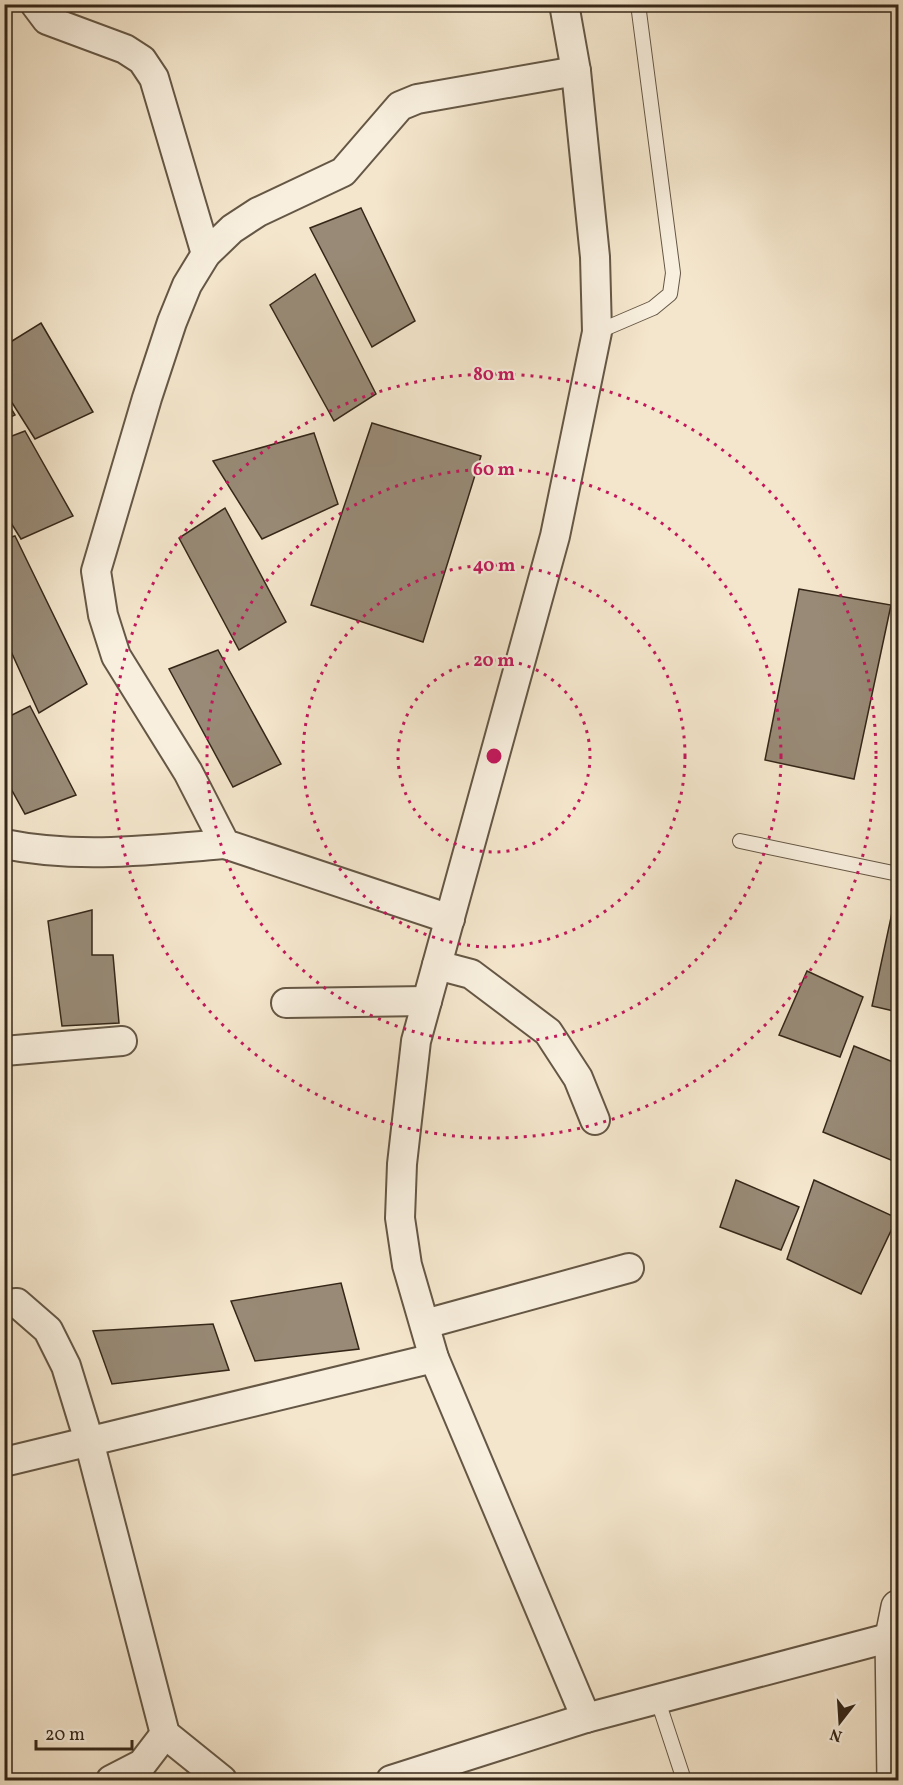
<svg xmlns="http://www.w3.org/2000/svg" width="903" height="1785" font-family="Vollkorn,serif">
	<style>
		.building { fill: #988a76; stroke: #352718; stroke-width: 1.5 }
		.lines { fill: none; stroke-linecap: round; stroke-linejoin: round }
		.service-casing { stroke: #655745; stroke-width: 16 }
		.minor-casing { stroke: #655745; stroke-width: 32 }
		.tertiary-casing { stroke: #655745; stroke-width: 36 }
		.service { stroke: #f8efde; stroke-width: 14 }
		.minor { stroke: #f8efde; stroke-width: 28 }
		.tertiary { stroke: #f8efde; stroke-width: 33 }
		.ring { fill: none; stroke: #c2185b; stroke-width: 3; stroke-dasharray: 3 6 }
		.centre { fill: #c2185b; stroke: #f8efde; stroke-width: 3 }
		.ring-label { font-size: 18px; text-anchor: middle; font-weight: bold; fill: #c2185b; stroke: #f8efde; stroke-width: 4.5; stroke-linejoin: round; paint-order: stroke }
	</style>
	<rect width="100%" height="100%" fill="#f4e6cc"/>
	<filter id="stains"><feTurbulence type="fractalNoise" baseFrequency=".00333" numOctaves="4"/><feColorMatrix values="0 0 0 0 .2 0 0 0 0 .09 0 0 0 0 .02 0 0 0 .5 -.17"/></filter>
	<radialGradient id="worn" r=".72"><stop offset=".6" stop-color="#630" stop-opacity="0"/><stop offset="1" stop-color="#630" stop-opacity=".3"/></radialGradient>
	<g class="building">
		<path d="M 361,208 L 415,321 L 372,347 L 310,228 Z"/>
		<path d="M 315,274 L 376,394 L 334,421 L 270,305 Z"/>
		<path d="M 41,323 L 93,412 L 35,439 L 4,390 L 4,346 Z"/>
		<path d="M 4,397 L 15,415 L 4,420 Z"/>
		<path d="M 372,423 L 481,456 L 423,642 L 311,605 Z"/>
		<path d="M 25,431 L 73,516 L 21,539 L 4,512 L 4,439 Z"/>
		<path d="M 314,433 L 338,504 L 262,539 L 213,461 Z"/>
		<path d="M 225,508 L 286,622 L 239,650 L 179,538 Z"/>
		<path d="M 15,536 L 87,684 L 39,713 L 4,636 L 4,539 Z"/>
		<path d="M 799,589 L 891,605 L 854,779 L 765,760 Z"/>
		<path d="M 218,650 L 281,764 L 233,787 L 169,669 Z"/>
		<path d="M 30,706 L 76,795 L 25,814 L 4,776 L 4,719 Z"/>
		<path d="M 896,894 L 898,895 L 898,1012 L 872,1006 Z"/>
		<path d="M 92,910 L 92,955 L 113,955 L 119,1023 L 62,1026 L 48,921 Z"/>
		<path d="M 807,971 L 863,997 L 840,1057 L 779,1035 Z"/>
		<path d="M 854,1046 L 898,1064 L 898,1163 L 823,1132 Z"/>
		<path d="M 736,1180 L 799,1207 L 781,1250 L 720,1227 Z"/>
		<path d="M 814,1180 L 897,1218 L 861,1294 L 787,1259 Z"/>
		<path d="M 341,1283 L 359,1349 L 255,1361 L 231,1301 Z"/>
		<path d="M 213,1324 L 229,1370 L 112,1384 L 93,1331 Z"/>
	</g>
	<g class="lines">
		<defs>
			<g id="service">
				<path d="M 597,332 L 653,308 L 670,294 L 673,273 L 638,4"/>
				<path d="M 740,841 L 898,874"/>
				<path d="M 658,1701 L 684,1780"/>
			</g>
			<g id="minor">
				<path d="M 35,4 L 47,20 L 125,49 L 142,60 L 154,78 L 206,254"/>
				<path d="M 564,4 L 576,71 L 595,257 L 597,332 L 555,536 L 416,1041 L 402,1164 L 400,1218 L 407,1265 L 434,1358 L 586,1718"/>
				<path d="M 4,844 C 77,859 152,850 225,844"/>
				<path d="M 450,919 L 225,844 L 188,772 L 116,656 L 103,615 L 96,571 L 147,398 L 172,322 L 187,285 L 206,254 L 232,229 L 258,212 L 343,172 L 400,106 L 417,99 L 576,71"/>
				<path d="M 437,965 L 471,974 L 548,1032 L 578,1078 L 595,1120"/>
				<path d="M 286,1003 L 427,1001"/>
				<path d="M 4,1051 L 122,1041"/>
				<path d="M 4,1304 L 17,1303 L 48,1330 L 66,1366 L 89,1441 L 165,1734 L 222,1780"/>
				<path d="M 425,1324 L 629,1268"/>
				<path d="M 4,1462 L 434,1358"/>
				<path d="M 111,1780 L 142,1764 L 165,1734"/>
				<path d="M 391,1780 L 586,1718 L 892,1637"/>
			</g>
			<path id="tertiary" d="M 894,1780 L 892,1637 L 898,1607"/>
		</defs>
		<use href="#service" class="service-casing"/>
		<use href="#minor" class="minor-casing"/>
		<use href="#tertiary" class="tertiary-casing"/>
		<use href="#service" class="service"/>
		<use href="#minor" class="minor"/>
		<use href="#tertiary" class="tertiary"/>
	</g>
	<g class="ring">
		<circle cx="494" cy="756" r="96"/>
		<circle cx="494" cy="756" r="191"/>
		<circle cx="494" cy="756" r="287"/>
		<circle cx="494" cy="756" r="382"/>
	</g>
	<circle cx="494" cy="756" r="9" class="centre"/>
	<g class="ring-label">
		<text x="494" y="380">80 m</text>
		<text x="494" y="475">60 m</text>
		<text x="494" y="571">40 m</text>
		<text x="494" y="666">20 m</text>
	</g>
	<rect width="903" height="1785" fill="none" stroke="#f4e6cc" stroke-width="24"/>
	<rect x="6" y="6" width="891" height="1773" fill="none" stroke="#352718" stroke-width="3"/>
	<rect x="12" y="12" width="879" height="1761" fill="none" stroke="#352718" stroke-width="1.5"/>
	<g transform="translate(840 1722) rotate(197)" stroke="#f8efde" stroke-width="4.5" paint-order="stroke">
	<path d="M0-4.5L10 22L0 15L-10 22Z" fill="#352718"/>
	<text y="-9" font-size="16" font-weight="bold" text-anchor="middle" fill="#352718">N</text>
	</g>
	<path d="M36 1740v9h96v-9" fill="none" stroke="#352718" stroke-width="3"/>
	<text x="45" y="1740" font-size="18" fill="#352718" stroke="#f8efde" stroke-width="4.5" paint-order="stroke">20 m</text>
	<rect width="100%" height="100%" filter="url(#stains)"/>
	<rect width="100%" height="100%" fill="url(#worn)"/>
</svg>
